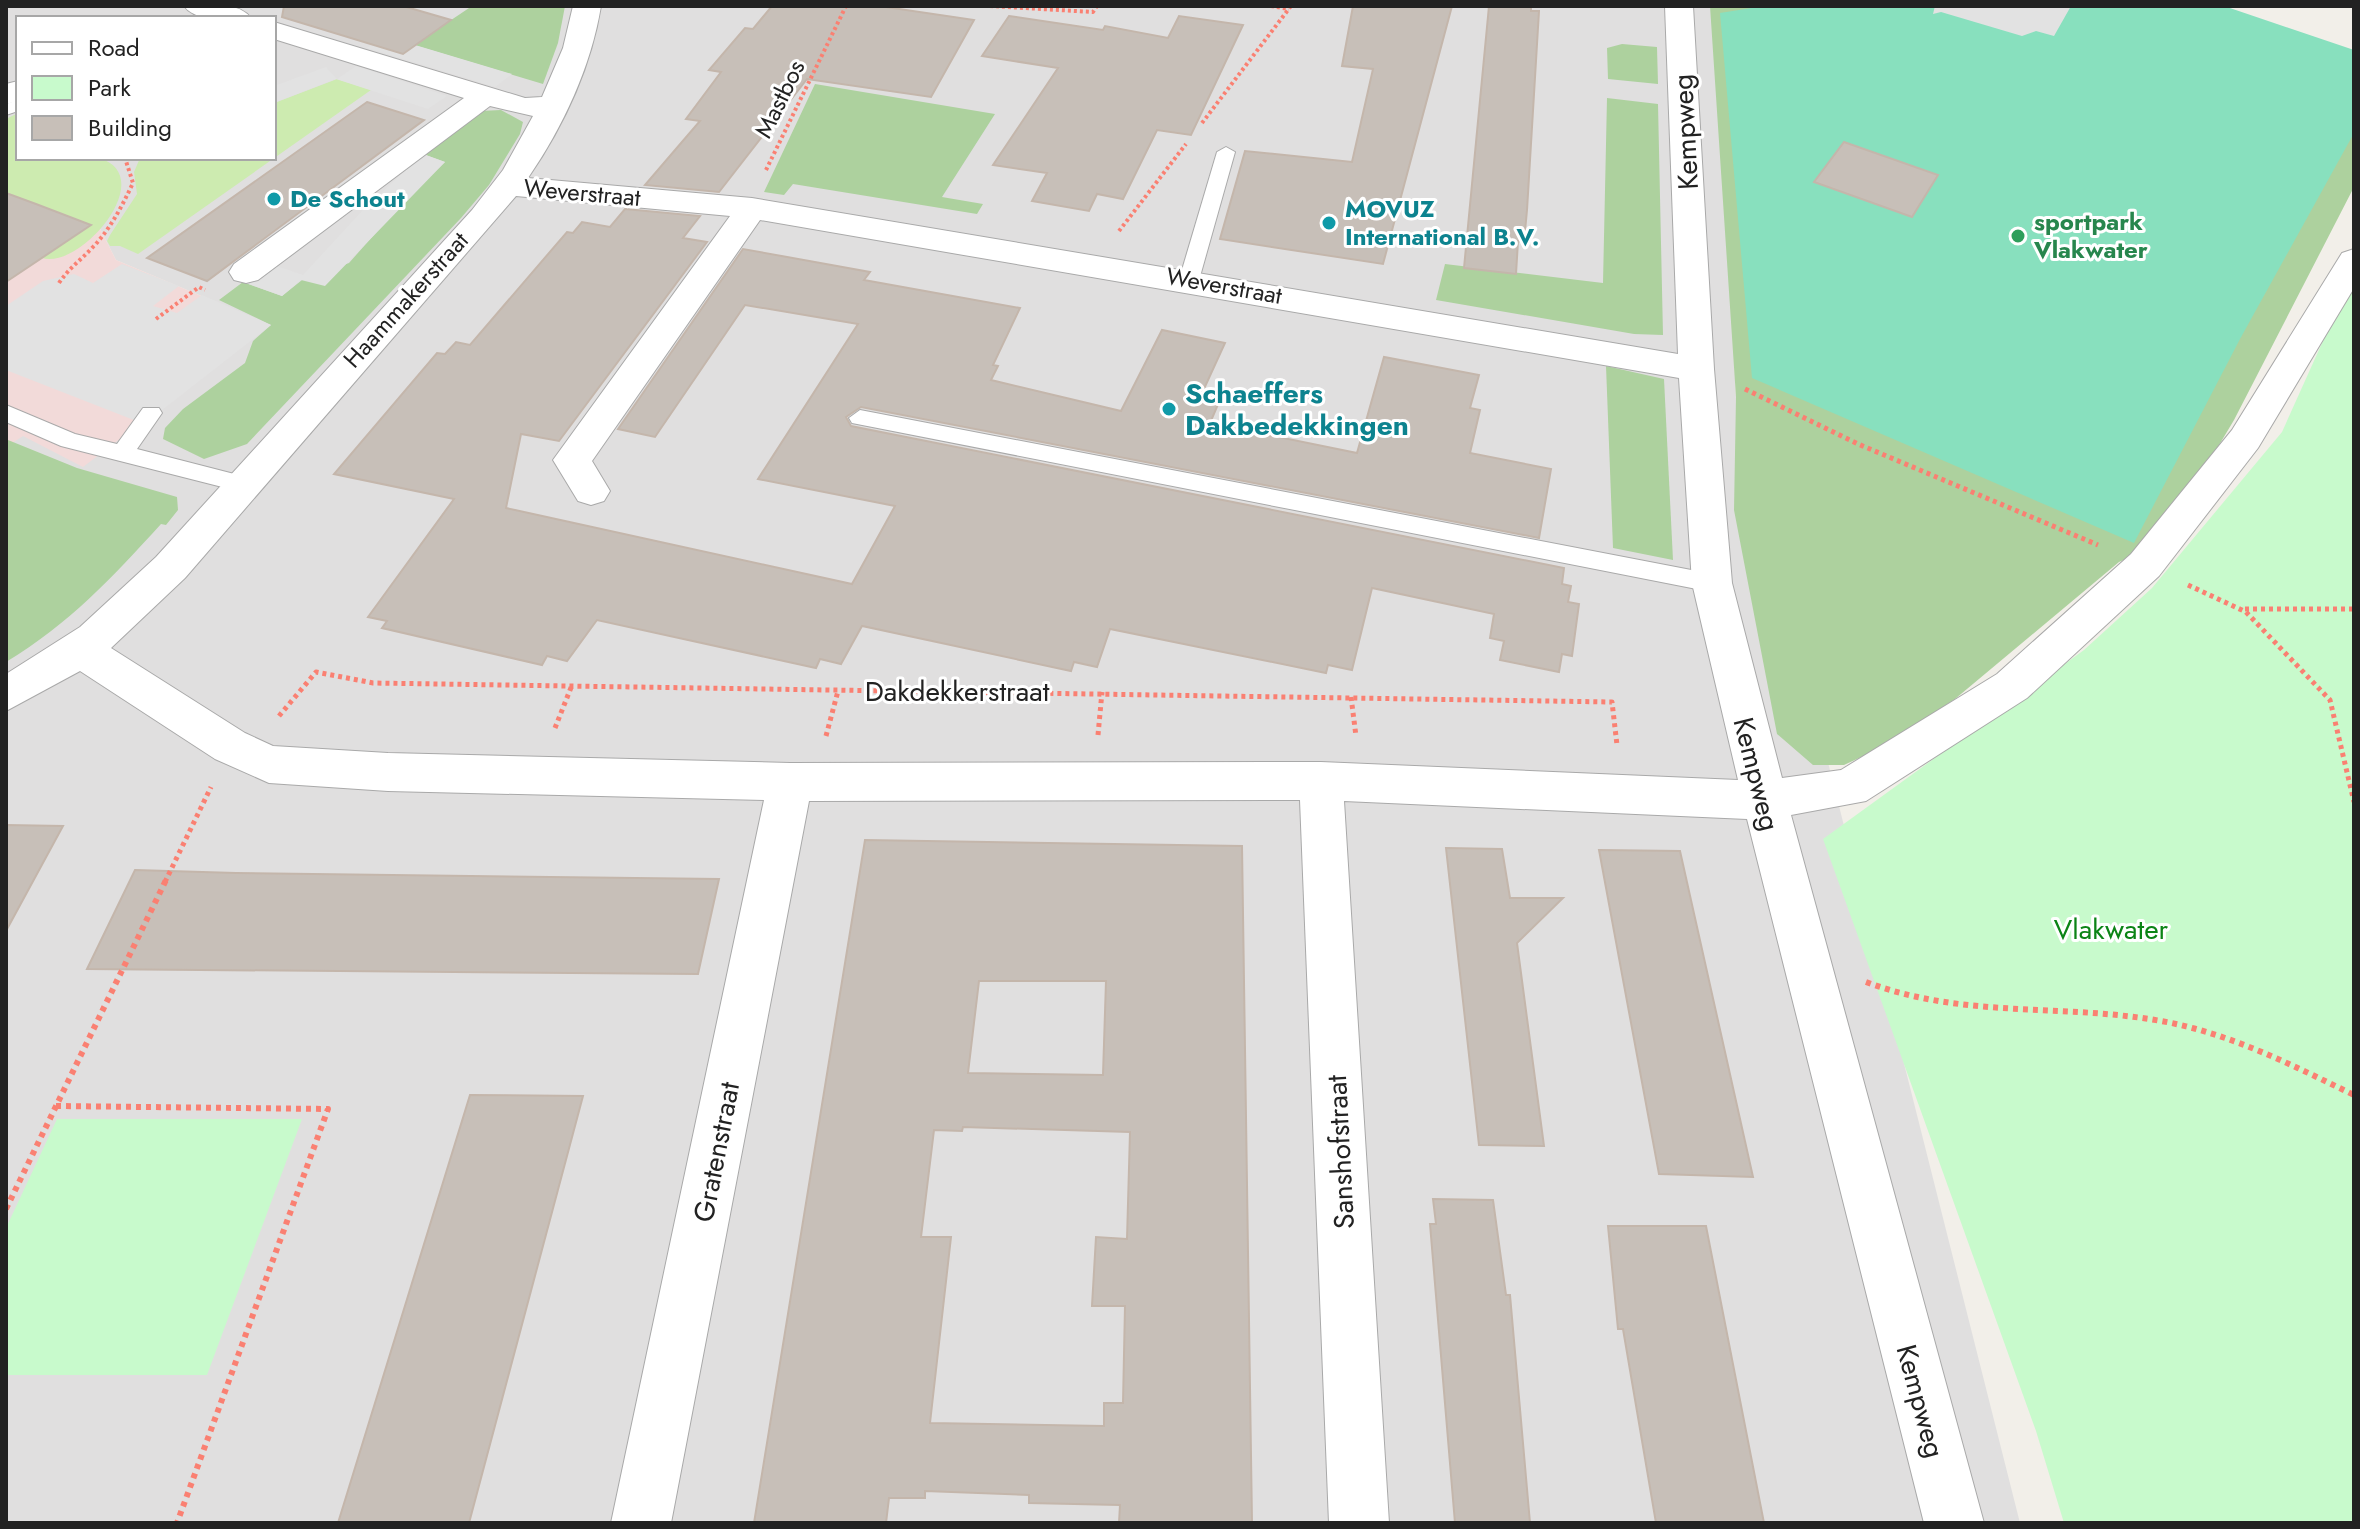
<svg xmlns="http://www.w3.org/2000/svg" width="2360" height="1529" font-family="Jost,sans-serif">
	<style>
		.residential { fill: #e0dfdf; fill-rule: evenodd }
		.commercial { fill: #f2dad9 }
		.grass { fill: #cdebb0 }
		.forest { fill: #add19e }
		.park { fill: #c8facc }
		.pitch { fill: #88e0be }
		.parking { fill: #e2e2e2 }
		.building { fill: #c7bfb8; stroke: #c4b6ab; stroke-width: 2; fill-rule: evenodd }
		.lines { fill: none; stroke-linecap: round; stroke-linejoin: round }
		.lane-casing { stroke: #a9a9a9; stroke-width: 2 }
		.street-casing { stroke: #a9a9a9; stroke-width: 2 }
		.path-far2 { stroke: #fa8072; stroke-width: 4; stroke-dasharray: 3 3; stroke-linecap: butt }
		.path-far1 { stroke: #fa8072; stroke-width: 5; stroke-dasharray: 4 4; stroke-linecap: butt }
		.path { stroke: #fa8072; stroke-width: 6; stroke-dasharray: 5 5; stroke-linecap: butt }
		.lane { fill: #fff; fill-rule: evenodd }
		.street { fill: #fff; fill-rule: evenodd }
		.culture-dot { fill: #0f9aa8; stroke: #fff; stroke-width: 3 }
		.leisure-dot { fill: #2e9e5b; stroke: #fff; stroke-width: 3 }
		.labels { text-anchor: middle; stroke-width: 6; stroke-linejoin: round; paint-order: stroke }
		.far-street-label { font-size: 24px; fill: #222; stroke: #fff }
		.far-culture-label { font-size: 24px; font-weight: bold; fill: #0d838f; stroke: #fff; text-anchor: start }
		.far-leisure-label { font-size: 24px; font-weight: bold; fill: #27864d; stroke: #fff; text-anchor: start }
		.street-label { font-size: 28px; fill: #222; stroke: #fff }
		.culture-label { font-size: 28px; font-weight: bold; fill: #0d838f; stroke: #fff; text-anchor: start }
		.park-label { font-size: 28px; fill: #0c8416; stroke: #fff }
	</style>
	<rect width="100%" height="100%" fill="#f2efe9"/>
	<path class="residential" d="M 6,6 L 1719,6 L 1736,398 L 2020,1523 L 6,1523 L 6,447 L 22,435 L 270,325 L 116,260 L 92,213 L 6,184 ZM 18,18 L 274,18 L 274,158 L 18,158 Z"/>
	<path class="commercial" d="M 6,184 L 92,213 L 116,260 L 270,325 L 83,467 L 23,436 L 6,447 Z"/>
	<g class="grass">
		<path d="M 337,79 L 371,90 L 138,254 L 120,246 L 110,246 L 107,241 L 110,235 L 137,194 L 134,172 L 140,158 L 274,158 L 274,103 Z"/>
		<path d="M 18,113 L 18,158 C 39,158 80,152 99,158 C 160,176 81,270 42,258 L 90,225 L 6,194 L 6,119 Z"/>
	</g>
	<g class="forest">
		<path d="M 472,6 L 565,6 L 558,43 L 543,84 L 414,45 Z"/>
		<path d="M 1710,6 L 1834,6 L 2354,76 L 2354,187 L 2234,420 L 2160,544 L 2119,562 L 1955,699 L 1883,747 L 1844,765 L 1813,765 L 1777,734 L 1734,510 L 1736,397 Z"/>
		<path d="M 1622,44 L 1657,47 L 1658,84 L 1608,79 L 1607,48 Z"/>
		<path d="M 815,84 L 995,114 L 942,197 L 983,204 L 977,214 L 793,184 L 784,195 L 764,192 Z"/>
		<path d="M 1607,98 L 1658,104 L 1663,335 L 1634,334 L 1436,300 L 1445,264 L 1603,283 Z"/>
		<path d="M 501,110 L 523,122 L 520,134 L 489,185 L 461,218 L 247,444 L 204,459 L 163,439 L 165,428 L 183,409 L 245,363 L 253,341 L 271,325 L 219,300 L 243,282 L 282,296 L 302,280 L 349,263 L 403,202 L 445,162 L 423,154 L 480,111 Z"/>
		<path d="M 1606,366 L 1664,379 L 1673,560 L 1613,548 Z"/>
		<path d="M 8,440 L 77,468 L 177,497 L 178,510 L 166,525 L 161,524 C 111,579 70,623 6,662 Z"/>
	</g>
	<g class="park">
		<path d="M 2354,272 L 2354,1523 L 2064,1523 L 2036,1431 L 1823,839 L 2084,650 L 2152,588 L 2282,432 Z"/>
		<path d="M 57,1119 L 302,1119 L 207,1375 L 6,1375 L 6,1228 Z"/>
	</g>
	<path class="pitch" d="M 1764,6 L 2224,6 L 2354,50 L 2354,133 L 2240,339 L 2134,543 L 1752,378 L 1720,13 Z"/>
	<g class="parking">
		<path d="M 1935,6 L 2071,6 L 2054,36 L 2036,31 L 2022,36 L 1941,12 L 1933,14 Z"/>
		<path d="M 385,36 L 512,74 L 495,87 L 367,48 Z"/>
		<path d="M 356,66 L 447,96 L 428,109 L 336,79 L 274,103 L 274,86 L 326,67 L 337,79 Z"/>
		<path d="M 423,154 L 445,162 L 325,286 L 301,280 L 282,296 L 243,282 L 268,263 L 303,275 L 363,210 Z"/>
		<path d="M 122,264 L 179,286 L 153,306 L 177,313 L 202,295 L 271,325 L 144,424 L 6,370 L 6,306 L 43,281 L 74,274 L 93,283 Z"/>
	</g>
	<g class="building">
		<path d="M 284,6 L 403,6 L 451,20 L 403,54 L 282,17 Z"/>
		<path d="M 772,6 L 879,6 L 974,20 L 931,97 L 807,79 L 719,192 L 645,185 L 700,121 L 686,119 L 721,72 L 709,70 L 745,28 L 753,29 Z"/>
		<path d="M 1353,6 L 1452,6 L 1383,264 L 1220,239 L 1245,151 L 1352,162 L 1373,69 L 1342,66 Z"/>
		<path d="M 1489,6 L 1531,6 L 1531,11 L 1539,11 L 1527,210 L 1524,242 L 1518,241 L 1516,274 L 1464,268 Z"/>
		<path d="M 1009,16 L 1103,30 L 1105,26 L 1168,38 L 1179,16 L 1243,25 L 1191,135 L 1157,130 L 1123,199 L 1097,194 L 1089,211 L 1032,201 L 1047,173 L 993,165 L 1058,68 L 982,56 Z"/>
		<path d="M 367,102 L 424,120 L 207,281 L 147,258 Z"/>
		<path d="M 1844,142 L 1938,175 L 1912,217 L 1814,182 Z"/>
		<path d="M 6,193 L 36,204 L 91,225 L 6,282 Z"/>
		<path d="M 625,209 L 700,216 L 683,238 L 707,242 L 559,441 L 521,434 L 506,508 L 852,584 L 895,506 L 758,479 L 858,324 L 745,305 L 655,437 L 618,429 L 743,249 L 870,272 L 864,280 L 1020,308 L 993,365 L 998,366 L 991,380 L 1121,411 L 1162,330 L 1225,343 L 1203,391 L 1222,395 L 1210,423 L 1357,453 L 1384,357 L 1479,375 L 1470,408 L 1480,410 L 1470,453 L 1551,469 L 1539,538 L 861,407 L 846,417 L 851,426 L 1564,568 L 1562,584 L 1571,586 L 1568,602 L 1579,604 L 1572,656 L 1562,654 L 1559,672 L 1500,660 L 1504,641 L 1490,638 L 1494,614 L 1372,588 L 1352,670 L 1328,665 L 1326,673 L 1110,629 L 1097,667 L 1074,662 L 1071,671 L 862,626 L 841,664 L 820,659 L 816,668 L 597,620 L 567,661 L 547,656 L 542,665 L 382,628 L 387,621 L 368,617 L 454,499 L 334,474 L 437,353 L 445,354 L 456,342 L 470,345 L 567,232 L 573,233 L 582,222 L 610,227 Z"/>
		<path d="M 6,825 L 63,826 L 6,931 Z"/>
		<path d="M 865,840 L 1242,846 L 1252,1523 L 1119,1523 L 1120,1505 L 1029,1503 L 1029,1495 L 925,1491 L 925,1498 L 889,1498 L 886,1523 L 754,1523 ZM 979,981 L 1106,981 L 1103,1075 L 968,1073 ZM 963,1127 L 1130,1132 L 1127,1239 L 1096,1237 L 1092,1306 L 1125,1306 L 1123,1403 L 1104,1403 L 1104,1426 L 930,1423 L 951,1237 L 921,1237 L 934,1130 L 962,1131 Z"/>
		<path d="M 1446,848 L 1502,849 L 1510,898 L 1563,898 L 1517,943 L 1544,1146 L 1479,1145 Z"/>
		<path d="M 1599,850 L 1680,851 L 1753,1177 L 1659,1174 Z"/>
		<path d="M 135,870 L 236,873 L 719,879 L 698,974 L 87,969 Z"/>
		<path d="M 470,1095 L 583,1096 L 469,1523 L 338,1523 Z"/>
		<path d="M 1433,1199 L 1493,1200 L 1506,1295 L 1510,1295 L 1530,1523 L 1455,1523 L 1430,1224 L 1436,1224 Z"/>
		<path d="M 1608,1226 L 1706,1226 L 1764,1523 L 1656,1523 L 1623,1329 L 1618,1329 Z"/>
	</g>
	<g class="lines">
		<defs>
			<g id="lane">
				<path d="M 18,100 L 18,111 L 6,115 L 6,104 Z"/>
				<path d="M 1226,147 L 1235,152 L 1199,280 L 1196,285 L 1182,285 L 1179,280 L 1217,152 Z"/>
				<path d="M 6,405 L 75,434 L 117,444 L 143,408 L 159,408 L 162,413 L 137,449 L 242,476 L 253,484 L 242,492 L 61,446 L 6,422 Z"/>
				<path d="M 860,410 L 1712,574 L 1720,577 L 1724,583 L 1720,589 L 1712,592 L 852,423 L 849,418 Z"/>
			</g>
			<g id="street">
				<path d="M 184,6 C 204,6 238,0 251,18 C 232,18 197,24 184,6 Z"/>
				<path d="M 573,6 L 601,6 C 591,67 563,127 528,178 L 752,198 L 1678,354 L 1665,6 L 1693,6 L 1714,369 L 1732,583 L 1782,778 L 1841,770 L 1997,674 L 2131,554 L 2232,430 L 2342,253 L 2354,249 L 2354,288 L 2258,448 L 2159,576 L 2027,698 L 1866,801 L 1791,815 L 1984,1523 L 1924,1523 L 1747,819 L 1344,801 L 1389,1523 L 1329,1523 L 1300,800 L 809,801 L 671,1523 L 611,1523 L 764,800 L 388,791 L 269,783 L 215,759 L 80,671 L 6,711 L 6,674 L 80,627 L 156,557 L 472,210 L 503,170 L 533,116 L 490,106 L 258,280 L 246,283 L 234,280 L 229,272 L 234,264 L 464,98 L 274,39 L 274,22 L 525,98 L 542,97 L 563,48 ZM 516,196 L 730,216 L 553,460 L 578,501 L 591,505 L 604,501 L 610,491 L 592,461 L 760,220 L 1679,378 L 1692,583 L 1738,780 L 1321,762 L 790,763 L 388,753 L 273,746 L 245,733 L 111,648 L 185,578 Z"/>
				<path d="M 18,81 L 18,101 L 6,104 L 6,84 Z"/>
			</g>
		</defs>
		<use href="#lane" class="lane-casing"/>
		<use href="#street" class="street-casing"/>
		<g class="path-far2">
			<path d="M 990,6 L 1093,12 L 1097,6"/>
			<path d="M 1271,6 L 1289,9"/>
			<path d="M 1310,6 L 1328,6"/>
			<path d="M 1202,123 L 1291,6"/>
			<path d="M 766,170 L 846,6"/>
			<path d="M 1119,231 L 1186,144"/>
			<path d="M 59,283 C 69,268 81,260 93,247 C 111,228 122,206 133,183 L 125,158"/>
			<path d="M 156,319 L 199,287 L 205,290"/>
		</g>
		<g class="path-far1">
			<path d="M 1745,389 L 1858,444 L 2098,545"/>
			<path d="M 2188,585 L 2246,612 L 2330,700 L 2354,802"/>
			<path d="M 2245,609 L 2354,609"/>
			<path d="M 1351,697 L 1356,736"/>
			<path d="M 279,716 L 316,672 L 373,683 L 1612,702 L 1617,745"/>
			<path d="M 555,728 L 572,685"/>
			<path d="M 1098,735 L 1102,692"/>
			<path d="M 826,736 L 838,691"/>
			<path d="M 165,882 L 211,787"/>
		</g>
		<g class="path">
			<path d="M 1866,982 C 1965,1019 2060,1003 2161,1021 C 2229,1033 2292,1065 2354,1095"/>
			<path d="M 56,1106 L 328,1109 L 177,1523"/>
			<path d="M 6,1209 L 166,880"/>
		</g>
		<use href="#lane" class="lane"/>
		<use href="#street" class="street"/>
	</g>
	<g class="culture-dot">
		<circle cx="274" cy="199" r="8"/>
		<circle cx="1329" cy="223" r="8"/>
		<circle cx="1169" cy="409" r="8"/>
	</g>
	<circle class="leisure-dot" cx="2018" cy="236" r="8"/>
	<g class="labels">
		<g class="far-street-label">
			<text transform="translate(780 99) rotate(-64)" y="8">Mastbos</text>
			<text transform="translate(582 193) rotate(5)" y="8">Weverstraat</text>
			<text transform="translate(1224 286) rotate(10)" y="8">Weverstraat</text>
			<text transform="translate(406 300) rotate(-48)" y="8">Haammakerstraat</text>
		</g>
		<g class="far-culture-label">
			<text x="290" y="207">De Schout</text>
			<text x="1345" y="217">MOVUZ<tspan x="1345" dy="28">International B.V.</tspan></text>
		</g>
		<g class="far-leisure-label">
			<text x="2034" y="230">sportpark<tspan x="2034" dy="28">Vlakwater</tspan></text>
		</g>
		<g class="street-label">
			<text transform="translate(1685 132) rotate(-93)" y="10">Kempweg</text>
			<text x="957" y="701">Dakdekkerstraat</text>
			<text transform="translate(1757 774) rotate(76)" y="10">Kempweg</text>
			<text transform="translate(716 1152) rotate(-79)" y="10">Gratenstraat</text>
			<text transform="translate(1340 1152) rotate(-93)" y="10">Sanshofstraat</text>
			<text transform="translate(1921 1401) rotate(75)" y="10">Kempweg</text>
		</g>
		<g class="culture-label">
			<text x="1185" y="403">Schaeffers<tspan x="1185" dy="32">Dakbedekkingen</tspan></text>
		</g>
		<g class="park-label">
			<text x="2111" y="939">Vlakwater</text>
		</g>
	</g>
	<rect width="2360" height="1529" fill="none" stroke="#222222" stroke-width="16"/>
	<rect x="16" y="16" width="260" height="144" fill="#ffffff" stroke="#a7a7a7" stroke-width="2"/>
	<rect x="32" y="42" width="40" height="12" fill="#ffffff" stroke="#a7a7a7" stroke-width="2"/>
	<text x="88" y="56" font-size="24" fill="#222222">Road</text>
	<rect x="32" y="76" width="40" height="24" fill="#c8facc" stroke="#a7a7a7" stroke-width="2"/>
	<text x="88" y="96" font-size="24" fill="#222222">Park</text>
	<rect x="32" y="116" width="40" height="24" fill="#c7bfb8" stroke="#a7a7a7" stroke-width="2"/>
	<text x="88" y="136" font-size="24" fill="#222222">Building</text>
</svg>
